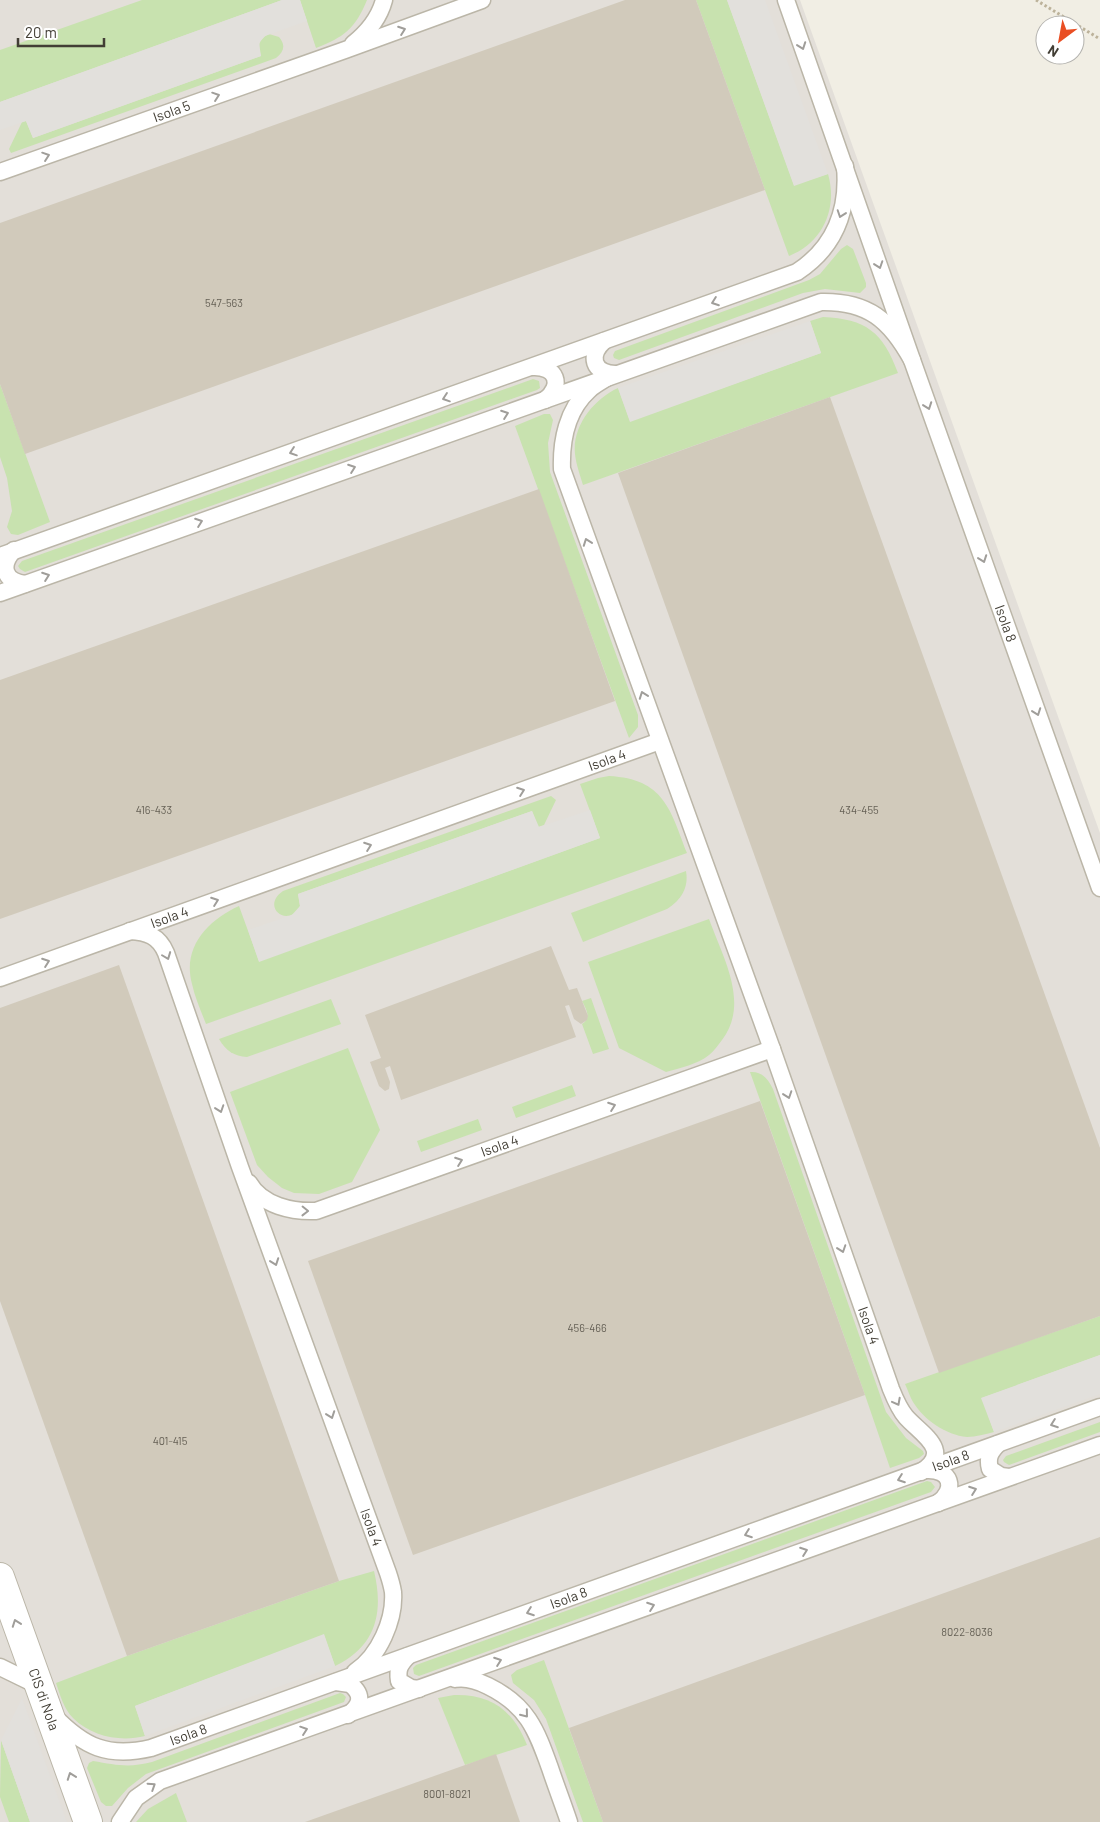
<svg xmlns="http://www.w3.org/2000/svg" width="1100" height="1822" font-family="Barlow,sans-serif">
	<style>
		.industrial { fill: #e3dfd9 }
		.green { fill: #c8e2af }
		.parking { fill: #e2e0dc }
		.building { fill: #d1cabb }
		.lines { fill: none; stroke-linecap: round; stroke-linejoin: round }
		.service-casing { stroke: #bbb6a8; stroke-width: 19 }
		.minor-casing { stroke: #bbb6a8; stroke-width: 30 }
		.path { stroke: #bcb29a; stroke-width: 3; stroke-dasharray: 2.5 2.5; stroke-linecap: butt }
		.service { stroke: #fff; stroke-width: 16 }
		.minor { stroke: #fff; stroke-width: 28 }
		.oneway { stroke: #a09e9a }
		.labels { text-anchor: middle; stroke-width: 4.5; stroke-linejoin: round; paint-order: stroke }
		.number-label { font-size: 11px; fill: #666156 }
		.street-label { font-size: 14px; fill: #423e35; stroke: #fff }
	</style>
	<rect width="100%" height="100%" fill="#f1eee4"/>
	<path class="industrial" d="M 0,0 L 800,0 L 1100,833 L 1100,1822 L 0,1822 Z"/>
	<g class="green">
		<path d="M 142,0 L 282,0 L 0,102 L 0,50 Z"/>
		<path d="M 300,0 L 367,0 C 355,29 344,37 316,48 Z"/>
		<path d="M 696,0 L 727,0 L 794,185 L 828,174 C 838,208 823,243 789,256 Z"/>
		<path d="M 269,34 L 279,37 C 286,45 284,52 276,58 L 11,153 L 9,149 L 22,122 L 26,121 L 33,138 L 261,56 C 258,46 258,39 269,34 Z"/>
		<path d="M 847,245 L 853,249 L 866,283 L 866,287 L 860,293 L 825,289 L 803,293 L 619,360 L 614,358 L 613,355 L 615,351 L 809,280 L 820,274 L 841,249 Z"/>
		<path d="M 823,317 C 866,319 883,332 898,373 L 583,485 C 580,475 576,464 575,454 C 572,426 594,399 618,388 L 630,421 L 821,353 L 810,321 Z"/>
		<path d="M 533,379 L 539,381 L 540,388 L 537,390 L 25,572 L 20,569 L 18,566 L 22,561 Z"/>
		<path d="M 0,384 L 50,522 L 18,535 L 11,534 L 7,527 L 12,511 L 7,478 L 0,457 Z"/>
		<path d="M 544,414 L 550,414 L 553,420 L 548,443 L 550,472 L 638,715 L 638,727 L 629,738 L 515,426 Z"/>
		<path d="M 609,776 C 664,779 670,809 687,853 L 206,1024 C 201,1011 195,998 192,984 C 182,947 208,920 239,906 L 259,961 L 600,838 L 580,784 L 598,778 Z"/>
		<path d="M 551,796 L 556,800 L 544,825 L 538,827 L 532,811 L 298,894 L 300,906 C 288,929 260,907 283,891 Z"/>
		<path d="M 686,871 C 689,888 681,900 667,909 L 583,942 L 571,913 Z"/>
		<path d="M 709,919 C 723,958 750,1003 722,1040 C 718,1045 714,1051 709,1055 C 698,1064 680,1068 666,1072 L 619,1048 L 588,962 Z"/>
		<path d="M 591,998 L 609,1049 L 593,1054 L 582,1024 C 592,1018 586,1009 582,1001 Z"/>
		<path d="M 331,999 L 341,1024 L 247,1057 C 234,1056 226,1051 219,1039 Z"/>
		<path d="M 348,1048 L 380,1130 L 352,1182 L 319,1194 L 294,1193 L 282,1188 L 268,1177 L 257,1165 L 230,1092 Z"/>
		<path d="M 750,1072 C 762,1071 768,1079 773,1089 L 886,1412 L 906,1438 L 923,1451 L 924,1454 L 919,1458 L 890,1468 L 865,1395 Z"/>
		<path d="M 572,1085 L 576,1096 L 516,1118 L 512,1107 Z"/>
		<path d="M 478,1119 L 482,1130 L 421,1152 L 417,1141 Z"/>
		<path d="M 1100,1316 L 1100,1355 L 982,1398 L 994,1432 C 985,1434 976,1437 967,1437 C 946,1435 924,1420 913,1402 C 910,1397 908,1390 905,1384 Z"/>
		<path d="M 1100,1422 L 1100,1432 L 1009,1465 L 1004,1462 L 1003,1460 L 1006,1456 Z"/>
		<path d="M 927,1481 L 931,1482 L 935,1487 L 931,1492 L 419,1676 L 414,1674 L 413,1668 L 416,1665 Z"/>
		<path d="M 374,1571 C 384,1613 376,1646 335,1666 L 324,1635 L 135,1706 L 145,1736 C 121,1742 92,1737 73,1718 C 64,1709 60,1695 56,1683 L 127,1656 L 339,1581 Z"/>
		<path d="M 544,1660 L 603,1822 L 583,1822 L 546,1719 L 534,1700 L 513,1683 L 511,1675 L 517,1670 Z"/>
		<path d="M 340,1693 L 343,1694 L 346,1697 L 344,1702 L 146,1774 L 128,1788 L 112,1806 L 106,1806 L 101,1802 L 87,1768 L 89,1763 L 93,1761 C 116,1765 129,1768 152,1762 Z"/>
		<path d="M 454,1695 C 491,1694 513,1710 527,1745 L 465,1765 L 438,1698 Z"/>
		<path d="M 1,1740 L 30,1822 L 9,1822 L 0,1797 Z"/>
		<path d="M 176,1793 L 187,1822 L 136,1822 L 148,1809 Z"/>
	</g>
	<g class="parking">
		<path d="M 282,0 L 300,0 L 307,21 L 265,36 L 259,43 L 261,56 L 33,138 L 26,121 L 0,130 L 0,102 Z"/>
		<path d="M 727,0 L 765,0 L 828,174 L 794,186 Z"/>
		<path d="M 810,321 L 821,353 L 630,422 L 618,388 Z"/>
		<path d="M 590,810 L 600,838 L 259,962 L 248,930 L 292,915 L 300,906 L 298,894 L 532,811 L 539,827 Z"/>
		<path d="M 1100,1355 L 1100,1394 L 994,1432 L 981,1398 Z"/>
		<path d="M 324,1634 L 335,1666 L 145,1736 L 135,1706 Z"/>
		<path d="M 22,1698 L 67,1822 L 30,1822 L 1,1740 Z"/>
	</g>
	<g class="building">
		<path d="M 625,0 L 696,0 L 765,190 L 25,454 L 0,384 L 0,223 Z"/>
		<path d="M 830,397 L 1100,1148 L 1100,1316 L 939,1373 L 618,473 Z"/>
		<path d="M 539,489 L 615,701 L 0,919 L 0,680 Z"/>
		<path d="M 551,946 L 569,990 L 577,988 L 588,1016 L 587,1020 L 581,1024 L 574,1019 L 569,1005 L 565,1006 L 576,1037 L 401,1100 L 390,1066 L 385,1068 L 390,1082 L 389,1089 L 385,1091 L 379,1086 L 370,1062 L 381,1058 L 365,1015 Z"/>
		<path d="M 119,965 L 339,1581 L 127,1656 L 0,1301 L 0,1008 Z"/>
		<path d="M 760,1101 L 865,1395 L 413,1555 L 308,1261 Z"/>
		<path d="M 1100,1537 L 1100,1822 L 603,1822 L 569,1728 Z"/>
		<path d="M 496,1754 L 520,1822 L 305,1822 Z"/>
	</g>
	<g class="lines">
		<defs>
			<g id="service">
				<path id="s1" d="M 786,0 L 912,360 L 1100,888"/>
				<path d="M 353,44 C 368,32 379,19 384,0"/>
				<path id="s2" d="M 0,172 L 345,50 L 482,0"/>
				<path d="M 604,341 C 588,356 593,373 615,374"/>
				<path d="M 533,367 C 556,366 564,385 545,400"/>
				<path id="s3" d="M 608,377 C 602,381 594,385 589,390 C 567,410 561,441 562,469 L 772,1049 L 891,1389 C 895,1399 899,1409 906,1417 C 921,1434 954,1451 921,1472"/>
				<path d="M 14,550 C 0,565 3,581 25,584"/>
				<path d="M 0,556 L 797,272 C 835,247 849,211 845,166"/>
				<path d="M 0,593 L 821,302 C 868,301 890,320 912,360"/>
				<path id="s4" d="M 130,931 C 147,932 159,936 166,953 L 240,1167 L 388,1573 C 390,1579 392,1586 393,1592 C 395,1620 379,1656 355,1672"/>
				<path id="s5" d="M 0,978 L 660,741"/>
				<path id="s6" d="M 249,1183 C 262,1206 293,1212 316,1211 L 772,1049"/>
				<path d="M 998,1444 C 990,1452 987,1458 990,1469 L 1001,1476 L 1009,1477"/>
				<path d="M 927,1470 C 951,1469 957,1489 938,1503"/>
				<path d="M 408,1656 C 400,1664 397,1669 399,1681 L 411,1688 L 419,1689"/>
				<path d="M 0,1667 L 39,1686"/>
				<path d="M 455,1679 C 466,1677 478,1681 488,1686 C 527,1705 536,1729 550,1768 C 556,1786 563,1804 569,1822"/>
				<path d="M 336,1682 L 350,1684 C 364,1695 361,1705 348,1715"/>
				<path id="s7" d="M 54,1716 C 84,1747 108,1758 151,1748 L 1100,1407"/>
				<path d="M 120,1822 L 136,1798 L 160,1781 L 1100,1445"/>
			</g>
			<g id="minor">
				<path id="s8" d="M 0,1577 L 88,1822"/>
			</g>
		</defs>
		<use href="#service" class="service-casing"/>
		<use href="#minor" class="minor-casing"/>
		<path class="path" d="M 1036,0 L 1100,39"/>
		<use href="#service" class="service"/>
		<use href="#minor" class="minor"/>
	</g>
	<defs><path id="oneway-chevron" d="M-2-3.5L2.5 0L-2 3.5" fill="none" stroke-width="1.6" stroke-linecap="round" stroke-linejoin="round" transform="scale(1.25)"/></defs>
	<g class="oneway">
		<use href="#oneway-chevron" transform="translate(402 30) rotate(-20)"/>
		<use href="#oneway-chevron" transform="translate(802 46) rotate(70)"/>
		<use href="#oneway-chevron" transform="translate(216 96) rotate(-19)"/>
		<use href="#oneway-chevron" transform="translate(46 156) rotate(-19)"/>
		<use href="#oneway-chevron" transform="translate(841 214) rotate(109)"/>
		<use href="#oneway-chevron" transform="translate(879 265) rotate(71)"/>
		<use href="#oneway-chevron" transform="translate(715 302) rotate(160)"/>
		<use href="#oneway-chevron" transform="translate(446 398) rotate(161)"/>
		<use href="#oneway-chevron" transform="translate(928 406) rotate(70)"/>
		<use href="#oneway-chevron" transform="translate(505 414) rotate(-20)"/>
		<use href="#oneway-chevron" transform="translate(293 452) rotate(161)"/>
		<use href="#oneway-chevron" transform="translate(352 468) rotate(-20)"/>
		<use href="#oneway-chevron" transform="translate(199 522) rotate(-20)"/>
		<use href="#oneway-chevron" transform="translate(587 542) rotate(-110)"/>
		<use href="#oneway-chevron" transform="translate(983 559) rotate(70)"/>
		<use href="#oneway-chevron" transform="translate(46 576) rotate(-20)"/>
		<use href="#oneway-chevron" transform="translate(643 695) rotate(-110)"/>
		<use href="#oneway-chevron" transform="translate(1037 712) rotate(70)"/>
		<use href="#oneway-chevron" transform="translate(521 791) rotate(-20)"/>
		<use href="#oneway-chevron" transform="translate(368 846) rotate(-20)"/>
		<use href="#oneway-chevron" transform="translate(215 901) rotate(-20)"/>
		<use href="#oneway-chevron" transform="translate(167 956) rotate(69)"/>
		<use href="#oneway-chevron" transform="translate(46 962) rotate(-20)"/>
		<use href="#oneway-chevron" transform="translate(788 1095) rotate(71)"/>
		<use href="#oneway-chevron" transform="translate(612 1106) rotate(-20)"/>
		<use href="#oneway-chevron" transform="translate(220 1109) rotate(71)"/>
		<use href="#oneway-chevron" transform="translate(459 1161) rotate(-20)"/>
		<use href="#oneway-chevron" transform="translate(305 1211) rotate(1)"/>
		<use href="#oneway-chevron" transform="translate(842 1249) rotate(71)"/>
		<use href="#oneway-chevron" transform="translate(275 1262) rotate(70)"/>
		<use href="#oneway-chevron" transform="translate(897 1402) rotate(62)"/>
		<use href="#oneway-chevron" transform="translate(331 1415) rotate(70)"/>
		<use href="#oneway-chevron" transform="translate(1054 1424) rotate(160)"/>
		<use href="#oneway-chevron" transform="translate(901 1479) rotate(160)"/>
		<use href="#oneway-chevron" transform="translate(973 1490) rotate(-20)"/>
		<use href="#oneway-chevron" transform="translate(748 1534) rotate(160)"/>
		<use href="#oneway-chevron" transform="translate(804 1551) rotate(-20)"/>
		<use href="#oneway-chevron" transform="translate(651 1606) rotate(-20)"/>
		<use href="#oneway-chevron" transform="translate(530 1612) rotate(160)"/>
		<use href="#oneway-chevron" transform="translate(16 1623) rotate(-110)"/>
		<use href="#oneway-chevron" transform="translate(498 1661) rotate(-20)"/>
		<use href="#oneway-chevron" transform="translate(525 1714) rotate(51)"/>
		<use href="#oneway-chevron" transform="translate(304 1730) rotate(-19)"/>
		<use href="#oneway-chevron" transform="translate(71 1776) rotate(-110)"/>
		<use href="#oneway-chevron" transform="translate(152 1786) rotate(-33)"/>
	</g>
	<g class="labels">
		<g class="number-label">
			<text x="224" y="307">547-563</text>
			<text x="154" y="814">416-433</text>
			<text x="859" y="814">434-455</text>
			<text x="587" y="1332">456-466</text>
			<text x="170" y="1445">401-415</text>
			<text x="967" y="1636">8022-8036</text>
			<text x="447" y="1798">8001-8021</text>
		</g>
		<g class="street-label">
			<text dy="5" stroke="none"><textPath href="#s2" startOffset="182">Isola 5</textPath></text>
			<text dy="5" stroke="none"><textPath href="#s1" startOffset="661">Isola 8</textPath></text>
			<text dy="5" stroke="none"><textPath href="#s5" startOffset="645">Isola 4</textPath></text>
			<text dy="5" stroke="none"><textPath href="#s5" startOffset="180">Isola 4</textPath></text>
			<text dy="5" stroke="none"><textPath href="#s6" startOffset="271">Isola 4</textPath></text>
			<text dy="5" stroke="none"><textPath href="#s3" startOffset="1019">Isola 4</textPath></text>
			<text dy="5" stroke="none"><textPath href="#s7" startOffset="958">Isola 8</textPath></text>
			<text dy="5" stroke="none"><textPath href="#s4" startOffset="655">Isola 4</textPath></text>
			<text dy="5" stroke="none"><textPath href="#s7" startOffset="552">Isola 8</textPath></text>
			<text dy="5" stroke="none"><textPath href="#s8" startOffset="130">CIS di Nola</textPath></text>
			<text dy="5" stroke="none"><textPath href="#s7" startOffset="148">Isola 8</textPath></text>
		</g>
	</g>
	<g transform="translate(1060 40) rotate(212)"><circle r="24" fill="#ffffff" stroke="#b3b2ae"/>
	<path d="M0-4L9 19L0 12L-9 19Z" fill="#e94e23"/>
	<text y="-8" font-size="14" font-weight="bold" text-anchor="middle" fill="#423e35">N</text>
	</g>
	<path d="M18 38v8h86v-8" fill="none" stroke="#423e35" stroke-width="2.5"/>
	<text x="25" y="38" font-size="15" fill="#423e35" stroke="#ffffff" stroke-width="4" paint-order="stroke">20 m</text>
</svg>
